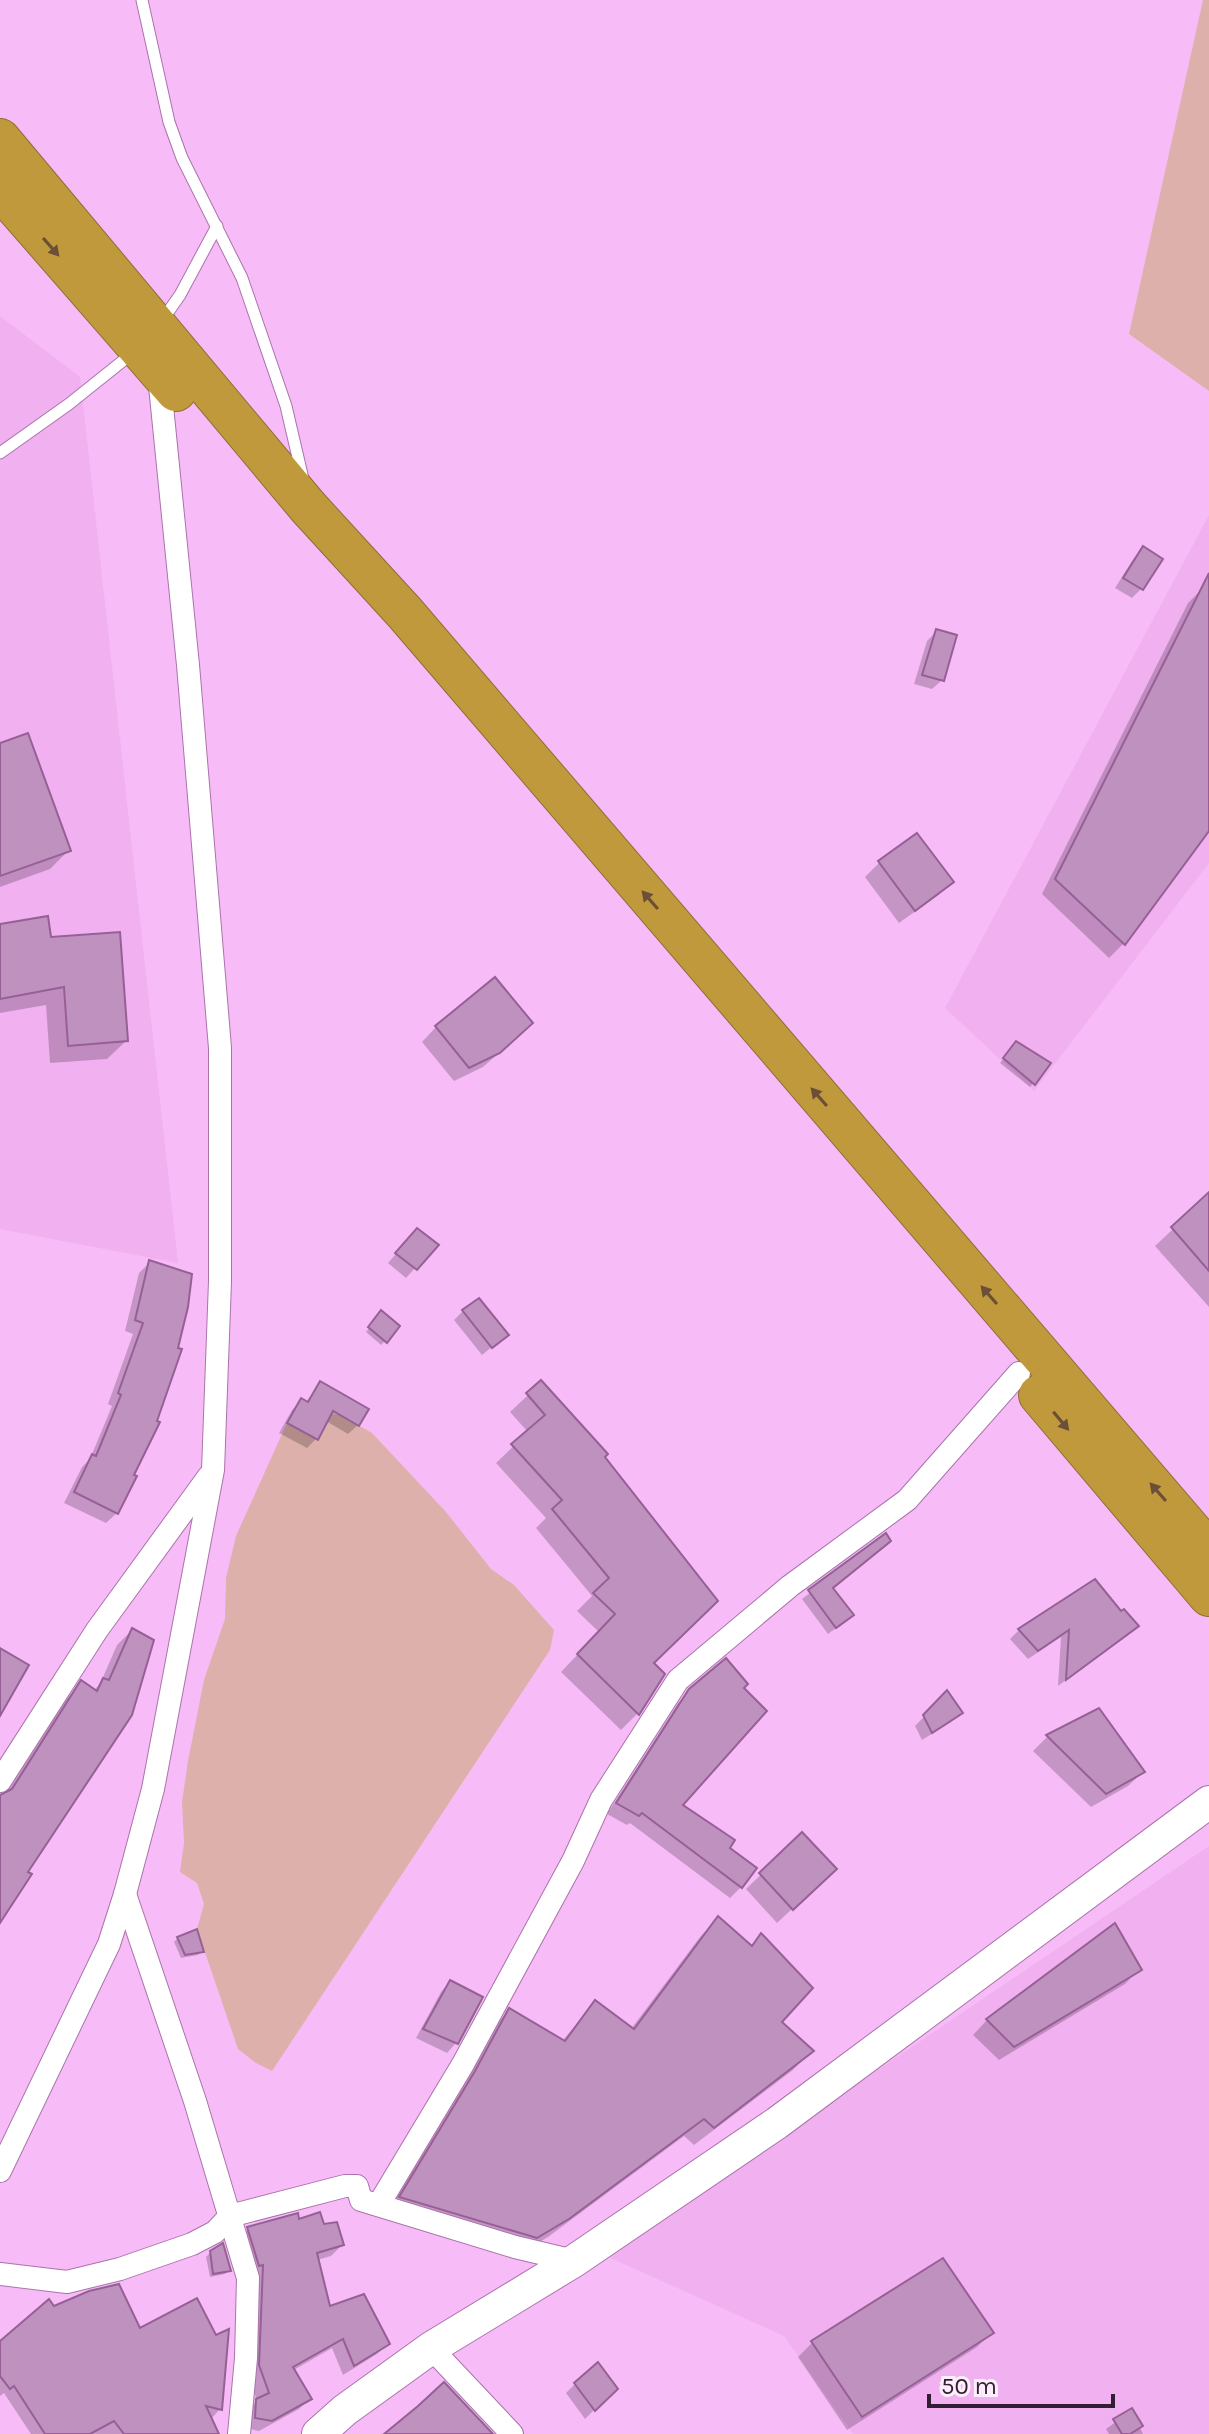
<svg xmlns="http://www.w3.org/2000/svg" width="1209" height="2434" font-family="Karla,sans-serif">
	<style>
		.built { fill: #f1b0f0 }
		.green { fill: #deb0ab }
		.shadow { fill: #0003 }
		.building { fill: #bf91be; stroke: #966096; stroke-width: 2 }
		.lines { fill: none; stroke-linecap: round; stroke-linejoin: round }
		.lane-casing { stroke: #aa73aa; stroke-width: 13 }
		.street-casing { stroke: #aa73aa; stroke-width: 24 }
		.secondary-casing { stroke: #aa73aa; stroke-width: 34 }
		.highway-casing { stroke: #8e6e38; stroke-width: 42 }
		.lane { stroke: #fff; stroke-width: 11 }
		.street { stroke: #fff; stroke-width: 22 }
		.secondary { stroke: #fff; stroke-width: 32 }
		.highway { stroke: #bf993b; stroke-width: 40 }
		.oneway { fill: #6b4f36 }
	</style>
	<rect width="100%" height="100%" fill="#f7bcf7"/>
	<g class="built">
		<path d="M 0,316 L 80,377 L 178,1263 L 0,1229 Z"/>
		<path d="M 1209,515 L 1209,863 L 1034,1091 L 945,1008 Z"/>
		<path d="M 1209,1846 L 1209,2434 L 853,2434 L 784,2336 L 604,2255 Z"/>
	</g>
	<g class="green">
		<path d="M 1203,0 L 1209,0 L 1209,391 L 1129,334 Z"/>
		<path d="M 332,1414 L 340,1415 L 372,1433 L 446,1512 L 491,1569 L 514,1585 L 554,1630 L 550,1650 L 272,2071 L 256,2063 L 238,2049 L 197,1929 L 204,1904 L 197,1883 L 180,1872 L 184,1843 L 182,1802 L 188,1761 L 204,1680 L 225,1619 L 226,1578 L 236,1536 L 287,1423 Z"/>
	</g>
	<g class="shadow">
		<path d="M 1143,549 L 1160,559 L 1141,589 L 1132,598 L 1115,588 L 1134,558 Z"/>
		<path d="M 1202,589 L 1209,595 L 1209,828 L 1123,944 L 1109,958 L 1042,894 L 1188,603 Z"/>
		<path d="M 937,631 L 942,680 L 932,689 L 914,684 L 927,641 Z"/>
		<path d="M 0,745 L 69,850 L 50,869 L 0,887 Z"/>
		<path d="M 916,835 L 951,882 L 937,896 L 899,923 L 865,877 L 879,863 Z"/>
		<path d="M 0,926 L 50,939 L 126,1041 L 107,1059 L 50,1063 L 46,1005 L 0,1013 Z"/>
		<path d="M 436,1027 L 516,1038 L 483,1067 L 454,1081 L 422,1042 Z"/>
		<path d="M 1012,1048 L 1033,1083 L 1030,1087 L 1000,1063 Z"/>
		<path d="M 1207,1197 L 1209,1200 L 1209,1307 L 1155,1246 Z"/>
		<path d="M 408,1240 L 415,1268 L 406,1278 L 388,1263 Z"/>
		<path d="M 150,1262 L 190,1275 L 117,1513 L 106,1523 L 64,1503 L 82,1467 L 90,1459 L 112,1406 L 108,1404 L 133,1334 L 125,1331 L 139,1273 Z"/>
		<path d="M 463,1311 L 506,1335 L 482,1355 L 454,1320 Z"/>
		<path d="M 378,1317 L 385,1341 L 381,1345 L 366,1332 Z"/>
		<path d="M 321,1383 L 358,1425 L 348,1434 L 326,1421 L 317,1438 L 307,1448 L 279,1433 L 292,1410 L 301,1400 L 305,1403 Z"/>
		<path d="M 541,1383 L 602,1457 L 652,1663 L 663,1674 L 637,1714 L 621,1730 L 561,1672 L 599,1632 L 577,1611 L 592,1596 L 536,1528 L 546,1518 L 496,1463 L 528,1432 L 510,1412 Z"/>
		<path d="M 885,1536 L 831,1589 L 844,1622 L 828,1634 L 802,1599 Z"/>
		<path d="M 1095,1582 L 1120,1614 L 1136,1626 L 1058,1686 L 1061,1637 L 1028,1659 L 1010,1639 L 1019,1630 Z"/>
		<path d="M 132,1630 L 0,1914 L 0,1799 L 67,1698 L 82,1683 L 93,1691 L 100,1684 L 117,1645 Z"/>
		<path d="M 690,1691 L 680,1806 L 728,1848 L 741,1887 L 730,1898 L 630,1823 L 627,1825 L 607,1814 L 678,1703 Z"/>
		<path d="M 947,1693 L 960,1713 L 951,1722 L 922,1740 L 915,1726 Z"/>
		<path d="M 1099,1710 L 1143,1772 L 1128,1786 L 1091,1807 L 1033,1751 L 1047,1737 Z"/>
		<path d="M 802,1835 L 820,1883 L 777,1923 L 746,1889 Z"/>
		<path d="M 718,1918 L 750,1947 L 761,1936 L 779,2022 L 811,2051 L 793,2070 L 694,2145 L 684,2136 L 548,2237 L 516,2256 L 382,2216 L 491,2029 L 510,2010 L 562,2041 L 595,2003 L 631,2029 L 700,1937 Z"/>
		<path d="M 1115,1926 L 1139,1969 L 1125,1984 L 999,2060 L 973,2035 L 987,2020 Z"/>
		<path d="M 178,1938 L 202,1951 L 198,1955 L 181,1958 L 174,1942 Z"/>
		<path d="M 450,1982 L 456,2043 L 447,2053 L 416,2038 L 441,1992 Z"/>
		<path d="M 298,2222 L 323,2227 L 342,2245 L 331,2256 L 317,2260 L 329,2309 L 388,2343 L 377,2354 L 343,2375 L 332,2348 L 292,2371 L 310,2398 L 299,2409 L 259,2431 L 245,2428 L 246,2412 L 257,2401 L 249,2377 L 238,2240 L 248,2229 Z"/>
		<path d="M 211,2252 L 229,2270 L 225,2274 L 210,2277 L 206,2257 Z"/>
		<path d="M 943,2261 L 991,2333 L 977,2347 L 847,2430 L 798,2357 L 812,2343 Z"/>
		<path d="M 54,2308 L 139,2331 L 220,2409 L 212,2418 L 209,2417 L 216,2434 L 31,2434 L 4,2393 L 0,2396 L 0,2344 Z"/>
		<path d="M 575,2384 L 615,2389 L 585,2419 L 566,2393 Z"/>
		<path d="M 1131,2411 L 1143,2434 L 1109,2434 L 1106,2429 Z"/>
	</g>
	<g class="building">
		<path d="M 1143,546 L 1163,559 L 1143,590 L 1123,578 Z"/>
		<path d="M 1209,573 L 1209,831 L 1125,945 L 1055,879 Z"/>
		<path d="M 936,629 L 957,635 L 944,681 L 922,675 Z"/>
		<path d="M 28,733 L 71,851 L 0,876 L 0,743 Z"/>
		<path d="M 917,833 L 954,882 L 915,911 L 878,861 Z"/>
		<path d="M 48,916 L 51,937 L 120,932 L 128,1041 L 68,1046 L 64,987 L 0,999 L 0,924 Z"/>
		<path d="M 495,977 L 533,1023 L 500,1053 L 469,1068 L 435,1026 Z"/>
		<path d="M 1016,1041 L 1051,1063 L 1035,1085 L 1003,1058 Z"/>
		<path d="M 1209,1192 L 1209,1271 L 1171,1227 Z"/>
		<path d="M 417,1228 L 439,1245 L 417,1270 L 395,1253 Z"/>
		<path d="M 149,1260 L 192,1274 L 188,1307 L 178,1348 L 182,1349 L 157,1421 L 160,1422 L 134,1475 L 137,1476 L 118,1514 L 74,1492 L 92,1454 L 96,1456 L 121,1395 L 118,1393 L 143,1323 L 135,1320 Z"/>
		<path d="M 479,1298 L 509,1335 L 492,1348 L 462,1310 Z"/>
		<path d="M 381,1310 L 400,1326 L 387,1343 L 368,1327 Z"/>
		<path d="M 541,1380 L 608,1454 L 605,1457 L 718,1601 L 654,1663 L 665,1674 L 639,1715 L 577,1654 L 615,1614 L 593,1593 L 609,1578 L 552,1509 L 562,1500 L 511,1444 L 545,1415 L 526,1393 Z"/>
		<path d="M 320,1381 L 369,1409 L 359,1426 L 333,1411 L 318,1440 L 287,1423 L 301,1398 L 308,1402 Z"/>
		<path d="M 886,1533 L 891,1541 L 833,1588 L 854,1615 L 836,1628 L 808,1590 Z"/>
		<path d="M 1095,1579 L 1121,1611 L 1124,1609 L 1139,1626 L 1066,1680 L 1069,1630 L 1038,1651 L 1018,1629 Z"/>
		<path d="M 132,1628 L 154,1640 L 132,1715 L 28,1872 L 32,1874 L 0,1923 L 0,1795 L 12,1789 L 81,1680 L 97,1691 L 103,1678 L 109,1680 Z"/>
		<path d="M 0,1648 L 29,1665 L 0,1716 Z"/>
		<path d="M 726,1658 L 748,1684 L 744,1688 L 767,1711 L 683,1805 L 735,1840 L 730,1848 L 757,1868 L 742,1888 L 642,1813 L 639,1816 L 616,1803 L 689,1689 Z"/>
		<path d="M 947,1690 L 963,1713 L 932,1733 L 923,1715 Z"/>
		<path d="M 1099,1708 L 1145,1772 L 1106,1794 L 1046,1735 Z"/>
		<path d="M 802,1832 L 837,1869 L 793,1910 L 759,1873 Z"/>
		<path d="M 718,1916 L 752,1946 L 761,1933 L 813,1988 L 782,2022 L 814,2051 L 714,2128 L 704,2119 L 569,2219 L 537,2238 L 399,2197 L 475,2071 L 509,2008 L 565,2041 L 595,2000 L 634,2029 Z"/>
		<path d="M 1115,1923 L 1142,1970 L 1014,2047 L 986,2019 Z"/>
		<path d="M 197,1929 L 204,1952 L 185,1955 L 177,1937 Z"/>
		<path d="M 450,1980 L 483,1997 L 458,2044 L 423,2029 Z"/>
		<path d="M 320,2212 L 324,2224 L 337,2222 L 344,2245 L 317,2253 L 330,2306 L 364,2294 L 390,2344 L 354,2366 L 343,2339 L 293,2367 L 312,2399 L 272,2421 L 255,2418 L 256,2399 L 269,2393 L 259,2365 L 263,2265 L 259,2266 L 247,2227 L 298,2213 L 299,2219 Z"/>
		<path d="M 223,2243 L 231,2271 L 213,2274 L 210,2251 Z"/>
		<path d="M 943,2258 L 994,2333 L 862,2417 L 811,2341 Z"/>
		<path d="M 119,2284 L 140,2328 L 197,2298 L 216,2335 L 229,2329 L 222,2410 L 206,2406 L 219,2434 L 124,2434 L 114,2421 L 90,2434 L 45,2434 L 14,2386 L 10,2389 L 0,2376 L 0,2341 L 49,2299 L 54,2306 L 89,2291 Z"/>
		<path d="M 598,2362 L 618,2389 L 595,2411 L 574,2383 Z"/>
		<path d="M 444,2382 L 493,2434 L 384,2434 L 418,2406 Z"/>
		<path d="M 1132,2408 L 1143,2426 L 1130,2434 L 1122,2434 L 1113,2419 Z"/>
	</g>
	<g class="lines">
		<defs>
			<g id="lane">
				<path d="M 142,0 L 169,122 L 182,158 L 242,278 L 286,406 L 303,479"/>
				<path d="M 161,322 L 180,295 L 217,226"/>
				<path d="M 0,453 L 69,404 L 134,352"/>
			</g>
			<g id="street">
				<path d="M 0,1781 L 97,1630 L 209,1476"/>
				<path d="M 125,1894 L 195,2101 L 248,2278 L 246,2358 L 239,2434"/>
				<path d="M 0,2171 L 109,1944 L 125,1894 L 153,1789 L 213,1470 L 220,1281 L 220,1048 L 188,665 L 159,376"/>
				<path d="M 379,2204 L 463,2064 L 573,1861 L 601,1800 L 678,1680 L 790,1586 L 907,1500 L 1019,1373"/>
				<path d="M 0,2274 L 67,2282 L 120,2269 L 192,2244 L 215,2232 L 230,2216 L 345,2186 L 357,2186 L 361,2200 L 515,2247 L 574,2261"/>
				<path d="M 431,2348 L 512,2434"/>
			</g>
			<path id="secondary" d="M 318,2434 L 345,2410 L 431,2348 L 574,2261 L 777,2123 L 1209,1802"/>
			<g id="highway">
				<path d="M 0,139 L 308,507 L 405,613 L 1209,1551"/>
				<path d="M 0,189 L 176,391"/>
				<path d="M 1039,1395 L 1209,1596"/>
			</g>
		</defs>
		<use href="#lane" class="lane-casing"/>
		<use href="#street" class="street-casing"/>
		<use href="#secondary" class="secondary-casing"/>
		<use href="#highway" class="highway-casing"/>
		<use href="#lane" class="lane"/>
		<use href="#street" class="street"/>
		<use href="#secondary" class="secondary"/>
		<use href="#highway" class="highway"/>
	</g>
	<defs><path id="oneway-solid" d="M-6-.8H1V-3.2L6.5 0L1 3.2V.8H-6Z" transform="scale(2)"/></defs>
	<g class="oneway">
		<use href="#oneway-solid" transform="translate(51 247) rotate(49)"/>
		<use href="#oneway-solid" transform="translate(650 900) rotate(-131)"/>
		<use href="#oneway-solid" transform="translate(819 1097) rotate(-131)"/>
		<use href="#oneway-solid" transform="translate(989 1295) rotate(-131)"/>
		<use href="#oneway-solid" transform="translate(1061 1421) rotate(50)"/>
		<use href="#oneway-solid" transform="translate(1158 1492) rotate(-131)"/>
	</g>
	<path d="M929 2394v12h184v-12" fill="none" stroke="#331d33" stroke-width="4"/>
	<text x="941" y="2394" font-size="24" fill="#331d33" stroke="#fceffb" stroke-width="6" paint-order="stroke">50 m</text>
</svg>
